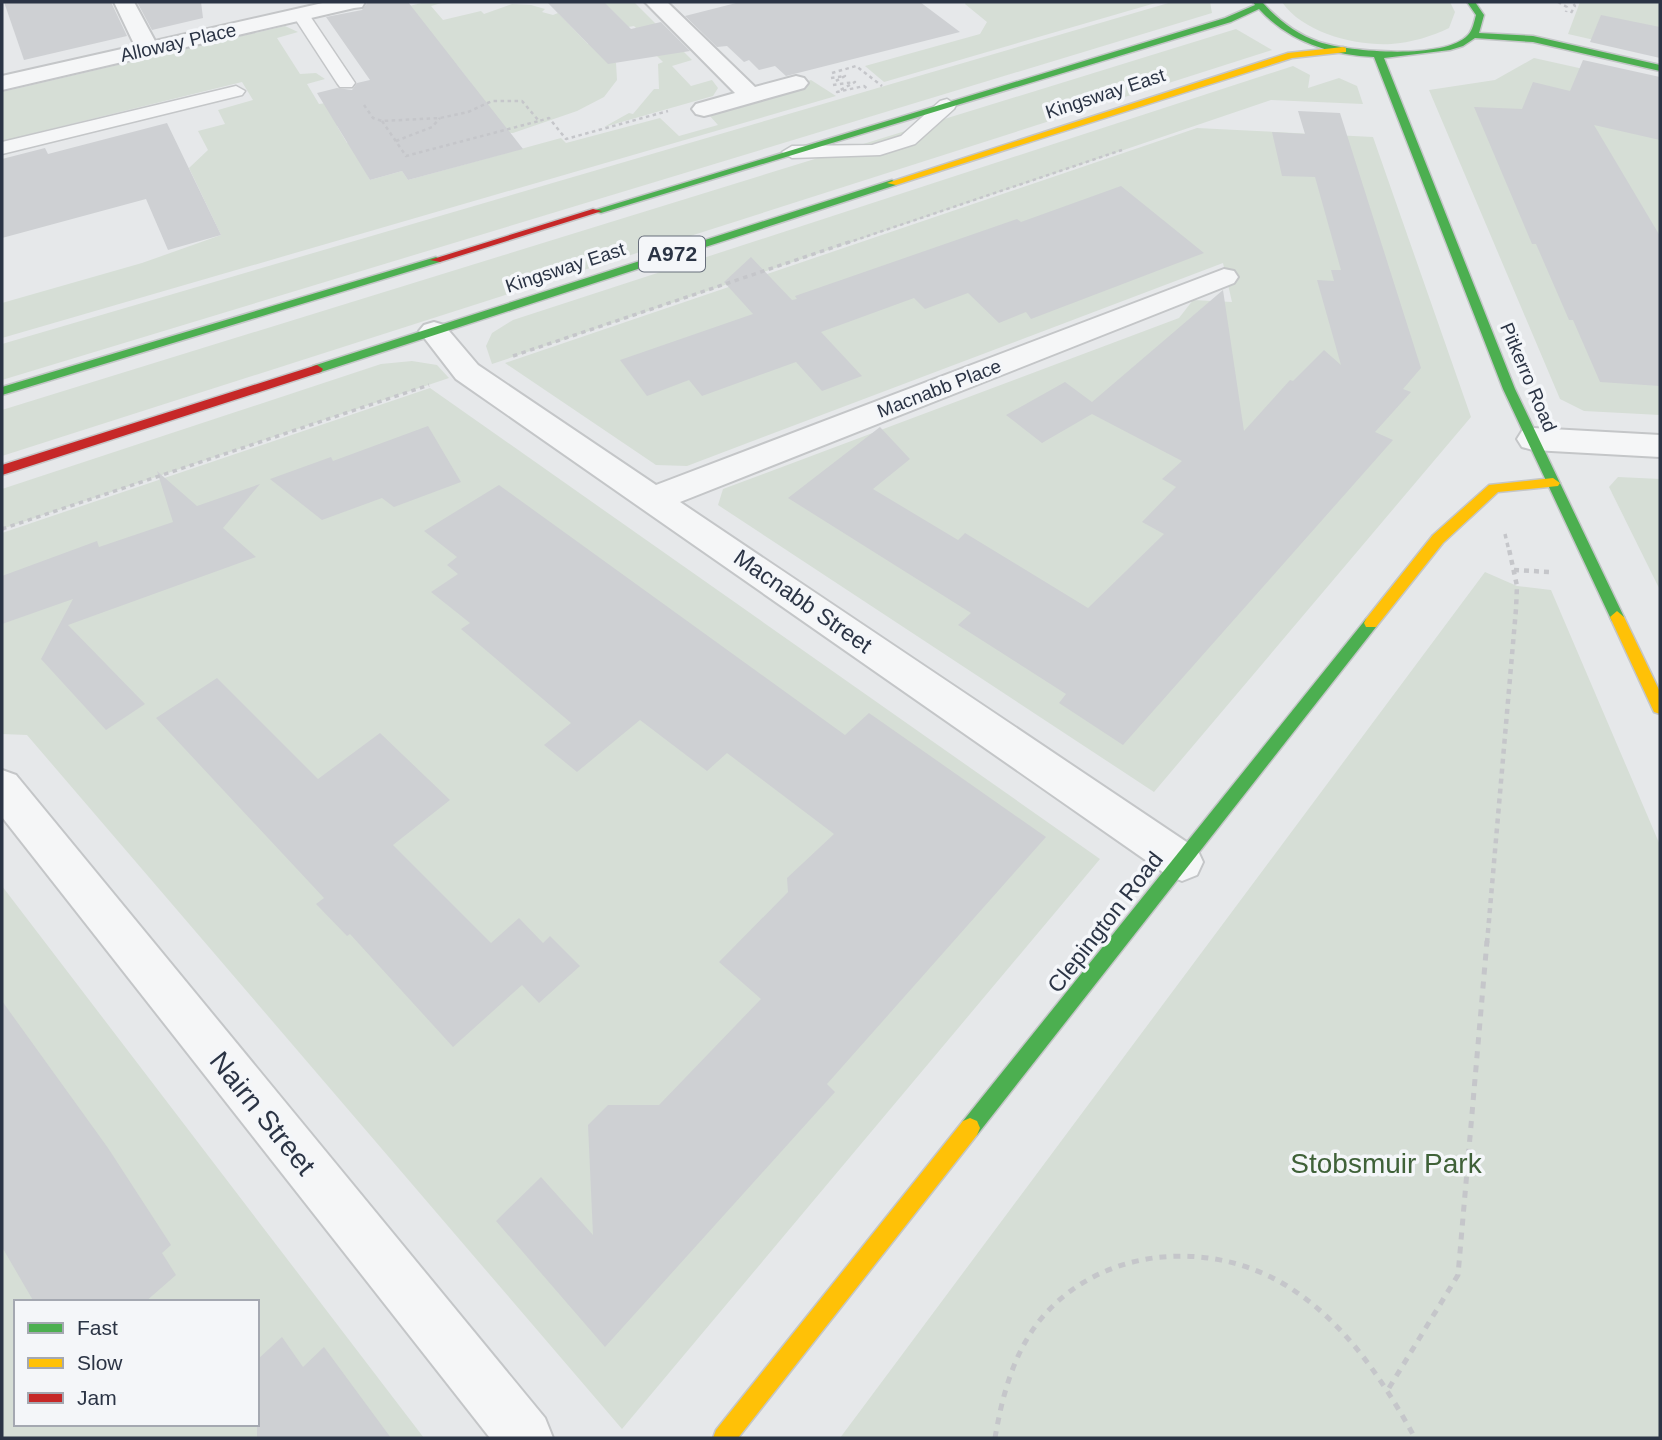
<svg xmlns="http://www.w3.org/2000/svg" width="1662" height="1440" font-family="Arial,sans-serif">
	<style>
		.green { fill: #d6ded6; fill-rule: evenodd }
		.building { fill: #ced0d3 }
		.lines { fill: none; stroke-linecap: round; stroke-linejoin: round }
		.lane-casing { stroke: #c4c6c8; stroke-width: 3 }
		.street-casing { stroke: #c4c6c8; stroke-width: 4 }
		.fast-casing { stroke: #c4c6c8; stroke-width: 3 }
		.slow-casing { stroke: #c4c6c8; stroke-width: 3 }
		.jam-casing { stroke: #c4c6c8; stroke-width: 3 }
		.path-far3 { stroke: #c5c6ca; stroke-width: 2.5; stroke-dasharray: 3.5 3.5; stroke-linecap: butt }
		.path-far2 { stroke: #c5c6ca; stroke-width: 3.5; stroke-dasharray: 4.5 4.5; stroke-linecap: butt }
		.path-far1 { stroke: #c5c6ca; stroke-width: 4.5; stroke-dasharray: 5 5; stroke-linecap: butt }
		.path { stroke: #c5c6ca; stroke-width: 5; stroke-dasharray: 7 7; stroke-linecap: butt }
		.lane { fill: #f5f6f7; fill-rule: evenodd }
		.street { fill: #f5f6f7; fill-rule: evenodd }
		.fast { fill: #4caf50; fill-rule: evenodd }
		.slow { fill: #ffc107; fill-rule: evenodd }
		.jam { fill: #c62828; fill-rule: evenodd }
		.labels { text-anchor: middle; stroke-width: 7; stroke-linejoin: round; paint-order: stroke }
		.far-street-label { font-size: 19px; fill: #2b3445; stroke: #f4f6f9 }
		.shield { fill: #f4f6f9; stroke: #676e7b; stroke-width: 2 }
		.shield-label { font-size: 21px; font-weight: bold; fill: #2b3445 }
		.street-label { font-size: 23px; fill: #2b3445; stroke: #f4f6f9 }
		.near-street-label { font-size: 28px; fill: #2b3445; stroke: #f4f6f9 }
		.near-park-label { font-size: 28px; fill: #3f6138; stroke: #f4f6f9 }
	</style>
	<rect width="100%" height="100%" fill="#e6e8ea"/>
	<g class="green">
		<path d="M 426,2 L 445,2 L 431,6 L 443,20 L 481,11 L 484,14 L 512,4 L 531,5 L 545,9 L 542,12 L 553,15 L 558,13 L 588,44 L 595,42 L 616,63 L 617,80 L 604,97 L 577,111 L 513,133 L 337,126 L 347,143 L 350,143 L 370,180 L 402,171 L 408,180 L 561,138 L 566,143 L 660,118 L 679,136 L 718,125 L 709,115 L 799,90 L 795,85 L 811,80 L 836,96 L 2,338 L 2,303 L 142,263 L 221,235 L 189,168 L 208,150 L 198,131 L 225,124 L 218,110 L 253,100 L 242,82 L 2,141 L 2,92 L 285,26 L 298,32 L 277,38 L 300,74 L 316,73 L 325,79 L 307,84 L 319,104 L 471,83 L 457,65 L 375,14 Z"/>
		<path d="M 602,2 L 634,2 L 692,60 L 672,66 L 691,86 L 712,80 L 718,88 L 713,96 L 604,127 L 629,113 L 633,114 L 654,89 L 659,89 L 658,64 L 663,62 L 633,32 L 638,30 L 634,26 L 628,27 Z"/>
		<path d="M 966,2 L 1159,2 L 884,82 L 865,66 L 980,34 L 987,22 L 965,4 Z"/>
		<path d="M 1172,2 L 1210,2 L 1212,13 L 2,380 L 2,344 Z"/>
		<path d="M 1282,2 L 1450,2 L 1455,12 L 1449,28 C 1433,36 1410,43 1391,44 C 1356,46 1303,33 1282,2 Z"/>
		<path d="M 1580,2 L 1660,2 L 1660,55 L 1568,34 Z"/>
		<path d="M 1236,29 L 1272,50 L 2,456 L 2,410 Z"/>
		<path d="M 1534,58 L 1660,86 L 1660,415 L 1584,411 L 1560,399 L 1429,90 L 1495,80 Z"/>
		<path d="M 1293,66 L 1310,75 L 1308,88 L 1339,78 L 1357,86 L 1363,104 L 1271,100 L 492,364 L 486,346 L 492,333 L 513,320 Z"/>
		<path d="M 1197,128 L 1373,137 L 1471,417 L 1154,792 L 718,505 L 723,489 L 1179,318 L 1193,300 L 1232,302 L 1223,263 L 687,466 L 656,465 L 505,363 Z"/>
		<path d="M 412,361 L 437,365 L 449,378 L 2,529 L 2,489 L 381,364 Z"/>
		<path d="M 430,388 L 1100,859 L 622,1429 L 27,735 L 2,734 L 2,533 Z"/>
		<path d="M 1618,477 L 1660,479 L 1660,590 L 1609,487 Z"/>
		<path d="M 1485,572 L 1517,586 L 1551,590 L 1660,845 L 1660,1438 L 840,1438 Z"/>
		<path d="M 2,886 L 424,1438 L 2,1438 ZM 16,1302 L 257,1302 L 257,1424 L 16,1424 Z"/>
	</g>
	<g class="building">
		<path d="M 4,2 L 111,2 L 127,36 L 24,60 Z"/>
		<path d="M 137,2 L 201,2 L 203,18 L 152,30 Z"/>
		<path d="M 368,2 L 408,2 L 523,149 L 408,180 L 402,171 L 370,180 L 317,93 L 337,88 L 352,90 L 357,83 L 370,80 L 326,17 L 362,10 Z"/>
		<path d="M 547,2 L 604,2 L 631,29 L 661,22 L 690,51 L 608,64 Z"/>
		<path d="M 740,2 L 920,2 L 960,32 L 786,76 L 775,66 L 759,70 L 749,60 L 744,62 L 727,46 L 717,47 L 685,16 Z"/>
		<path d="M 1601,15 L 1660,27 L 1660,58 L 1590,42 Z"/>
		<path d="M 1583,60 L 1660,77 L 1660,140 L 1594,125 L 1660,236 L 1660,386 L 1600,382 L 1573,320 L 1569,320 L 1536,244 L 1532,244 L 1474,107 L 1522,109 L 1533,82 L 1570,91 Z"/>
		<path d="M 1298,111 L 1340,113 L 1421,368 L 1403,389 L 1411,392 L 1375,432 L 1393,440 L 1123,745 L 1059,703 L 1066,694 L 958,625 L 971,613 L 788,498 L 880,427 L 910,459 L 873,489 L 958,540 L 965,533 L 1088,608 L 1164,534 L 1142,522 L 1176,487 L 1162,479 L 1182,461 L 1092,414 L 1042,443 L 1006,415 L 1065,382 L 1092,402 L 1223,290 L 1244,431 L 1290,380 L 1293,381 L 1324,350 L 1341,365 L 1317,280 L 1334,281 L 1331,270 L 1341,270 L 1315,177 L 1282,176 L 1272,132 L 1305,134 Z"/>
		<path d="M 167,123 L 221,235 L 168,250 L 146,199 L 2,238 L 2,159 L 45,148 L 48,154 Z"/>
		<path d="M 1121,186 L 1204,253 L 1031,319 L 1026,312 L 999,323 L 968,293 L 925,309 L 914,298 L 821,332 L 862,376 L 822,391 L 796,362 L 702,396 L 689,380 L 647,396 L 620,360 L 753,314 L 724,282 L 751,257 L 792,300 L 797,299 L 795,296 L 1017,219 L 1021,222 Z"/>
		<path d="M 428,426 L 461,482 L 394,507 L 382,498 L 322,520 L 270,479 L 331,457 L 333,461 Z"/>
		<path d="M 157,471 L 197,506 L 260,484 L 223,528 L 256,557 L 68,625 L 145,704 L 106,730 L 41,659 L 73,599 L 2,624 L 2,576 L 97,541 L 99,547 L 173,522 Z"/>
		<path d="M 499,485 L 845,735 L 869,713 L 1046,837 L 827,1084 L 835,1092 L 605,1347 L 496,1221 L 541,1177 L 593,1235 L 588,1125 L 608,1105 L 659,1105 L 761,999 L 719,962 L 788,892 L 787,878 L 834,834 L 727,753 L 707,771 L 640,720 L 577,772 L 544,745 L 571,723 L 461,629 L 470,623 L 431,592 L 458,574 L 447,565 L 457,557 L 424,531 Z"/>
		<path d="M 217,678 L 318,779 L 380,733 L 450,800 L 393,845 L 491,943 L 519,918 L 543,943 L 550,936 L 580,966 L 539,1003 L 522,985 L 453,1047 L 350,934 L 347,936 L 316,904 L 324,898 L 156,718 Z"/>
		<path d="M 2,1001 L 108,1148 L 171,1245 L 162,1253 L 176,1275 L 145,1302 L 34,1302 L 2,1247 Z"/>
		<path d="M 282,1337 L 303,1367 L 324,1347 L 391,1438 L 257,1438 L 257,1360 Z"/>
	</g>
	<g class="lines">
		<defs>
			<g id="lane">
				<path d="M 300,9 L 306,10 L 355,83 L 352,87 L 340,87 L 337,83 L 292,14 Z"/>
				<path d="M 236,86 L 245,91 L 242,95 L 2,154 L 2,142 Z"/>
				<path d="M 947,99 L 956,105 L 954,109 L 915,144 L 880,155 L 792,158 L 782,152 L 792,146 L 872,145 L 901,136 L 940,101 Z"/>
			</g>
			<g id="street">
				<path d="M 114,2 L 134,2 L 155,41 L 327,2 L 365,2 L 362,7 L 354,8 L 2,90 L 2,76 L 135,46 Z"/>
				<path d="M 645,2 L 667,2 L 755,87 L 796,76 L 804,78 L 808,83 L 804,88 L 712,114 L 704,116 L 696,114 L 692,109 L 696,104 L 735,93 Z"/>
				<path d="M 1224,269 L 1234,271 L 1238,277 L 1234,283 L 680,502 L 1197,849 L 1203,862 L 1197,875 L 1182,881 L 1167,875 L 456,379 L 419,331 L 424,325 L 434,322 L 444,325 L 478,365 L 656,485 Z"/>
				<path d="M 1533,428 L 1660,435 L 1660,457 L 1533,450 L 1522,447 L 1517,439 L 1522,431 Z"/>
				<path d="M 2,770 L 16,775 L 545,1418 L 553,1438 L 490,1438 L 2,817 Z"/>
			</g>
			<g id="fast">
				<path d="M 1253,2 L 1262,2 C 1278,20 1296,34 1319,42 C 1349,52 1445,60 1468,35 C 1473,30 1474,22 1476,15 L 1467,2 L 1475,2 L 1484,15 L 1479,33 L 1533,36 L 1660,65 L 1660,71 L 1533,42 L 1475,38 L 1463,46 L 1450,50 L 1384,58 L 1515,389 L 1624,617 L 1622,621 L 1612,621 L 1610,617 L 1503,389 L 1374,57 C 1331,55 1289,42 1259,9 L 1231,22 L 601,213 L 592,211 L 1225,18 L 1255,5 Z"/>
				<path d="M 892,180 L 897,183 L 896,185 L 321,372 L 317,373 L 311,369 L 313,366 Z"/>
				<path d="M 436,257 L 442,260 L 440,262 L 2,395 L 2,387 Z"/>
				<path d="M 1371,617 L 1376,619 L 1378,623 L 1376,627 L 977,1135 L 970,1138 L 963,1135 L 960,1128 L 963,1121 L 1366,619 Z"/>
			</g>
			<g id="slow">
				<path d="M 1343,47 L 1346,48 L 1346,52 L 1292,58 L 896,185 L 887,183 L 1288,53 Z"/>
				<path d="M 1553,478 L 1560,483 L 1558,486 L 1498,492 L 1443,543 L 1376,627 L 1366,627 L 1364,623 L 1366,619 L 1433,535 L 1489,485 Z"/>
				<path d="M 1617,611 L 1624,617 L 1660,692 L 1660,714 L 1654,712 L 1610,617 Z"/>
				<path d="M 970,1118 L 977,1121 L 980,1128 L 977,1135 L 738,1438 L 713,1438 L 716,1430 L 963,1121 Z"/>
			</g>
			<g id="jam">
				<path d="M 593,209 L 602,211 L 440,262 L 430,260 Z"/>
				<path d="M 317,365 L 323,369 L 321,372 L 2,475 L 2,465 Z"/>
			</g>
		</defs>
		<use href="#lane" class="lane-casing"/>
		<use href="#street" class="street-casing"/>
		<use href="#fast" class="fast-casing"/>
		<use href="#slow" class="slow-casing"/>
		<use href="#jam" class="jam-casing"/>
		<g class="path-far3">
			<path d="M 1558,2 L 1567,7 L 1566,12"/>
			<path d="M 1571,13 L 1575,6 L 1572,2"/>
			<path d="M 832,73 L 856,66 L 882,86"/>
			<path d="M 831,78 L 845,76 L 834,82"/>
			<path d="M 833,85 L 855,82 L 837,92 L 864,86 L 869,90"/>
			<path d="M 364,105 L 373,118 L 382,121 L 440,118 L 468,112 L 492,101 L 522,101 L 539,121 L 549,118 L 566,139 L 668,111"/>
			<path d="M 382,121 L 406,156 L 539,121"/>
			<path d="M 396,141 L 432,127 L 440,118"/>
			<path d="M 847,243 L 1122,150"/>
		</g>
		<g class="path-far2">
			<path d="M 513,356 L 852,241"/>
			<path d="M 2,529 L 429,385"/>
			<path d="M 1505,534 L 1509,551"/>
		</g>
		<g class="path-far1">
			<path d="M 1514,570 L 1550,572"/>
			<path d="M 1487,943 L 1516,609 L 1517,586 L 1509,549"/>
		</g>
		<g class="path">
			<path d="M 1389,1388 L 1458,1275 L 1487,941"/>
			<path d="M 995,1438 C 1002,1397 1013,1354 1040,1320 C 1098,1249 1204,1238 1282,1283 C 1342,1318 1382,1378 1415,1438"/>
		</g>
		<use href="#lane" class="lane"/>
		<use href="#street" class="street"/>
		<use href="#fast" class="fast"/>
		<use href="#slow" class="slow"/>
		<use href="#jam" class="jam"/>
	</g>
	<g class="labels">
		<g class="far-street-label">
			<text transform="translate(178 42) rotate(-13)" y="7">Alloway Place</text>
			<text transform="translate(1105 93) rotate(-18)" y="7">Kingsway East</text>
			<text transform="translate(565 267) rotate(-18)" y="7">Kingsway East</text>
			<text transform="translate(1529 377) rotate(67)" y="7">Pitkerro Road</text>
			<text transform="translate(939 388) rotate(-21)" y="7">Macnabb Place</text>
		</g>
		<rect class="shield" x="639" y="236.5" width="66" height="35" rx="5"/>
		<g class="shield-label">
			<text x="672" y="261">A972</text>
		</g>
		<g class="street-label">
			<text transform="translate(803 601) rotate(35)" y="8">Macnabb Street</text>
			<text transform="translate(1105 922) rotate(-52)" y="8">Clepington Road</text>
		</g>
		<g class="near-street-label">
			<text transform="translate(263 1113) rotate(51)" y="10">Nairn Street</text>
		</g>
		<g class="near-park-label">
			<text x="1386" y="1173">Stobsmuir Park</text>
		</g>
	</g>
	<rect width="1662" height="1440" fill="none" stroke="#2b3445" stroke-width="7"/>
	<rect x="14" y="1300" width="245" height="126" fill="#f4f6f9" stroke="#a4a8b1" stroke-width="2"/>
	<rect x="28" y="1323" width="35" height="10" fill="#4caf50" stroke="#a4a8b1" stroke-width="2"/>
	<text x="77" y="1335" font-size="21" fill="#2b3445">Fast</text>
	<rect x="28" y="1358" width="35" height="10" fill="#ffc107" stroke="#a4a8b1" stroke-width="2"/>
	<text x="77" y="1370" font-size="21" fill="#2b3445">Slow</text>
	<rect x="28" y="1393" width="35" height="10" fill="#c62828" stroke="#a4a8b1" stroke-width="2"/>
	<text x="77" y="1405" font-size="21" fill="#2b3445">Jam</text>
</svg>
